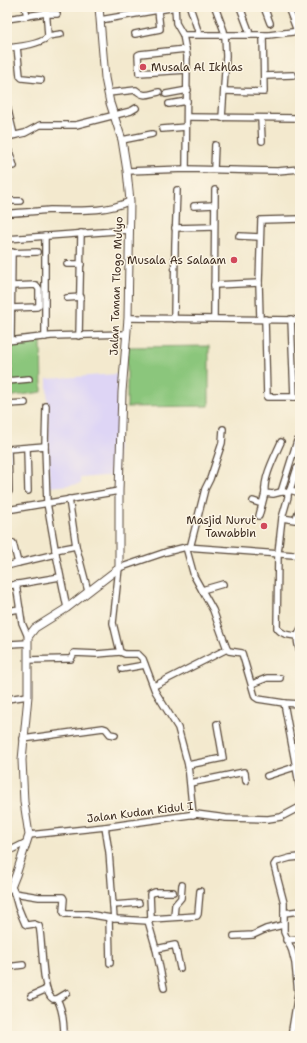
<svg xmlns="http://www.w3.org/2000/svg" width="307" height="1043" font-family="'Shantell Sans',sans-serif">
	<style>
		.built { fill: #ded5f5 }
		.green { fill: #8bc67c; stroke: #63784d }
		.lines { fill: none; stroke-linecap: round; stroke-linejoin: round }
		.minor-casing { stroke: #574738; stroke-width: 8 }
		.tertiary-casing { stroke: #574738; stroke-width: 9 }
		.minor { stroke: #fff; stroke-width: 5.5 }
		.tertiary { stroke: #fff; stroke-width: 7 }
		.poi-dot { fill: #d1495b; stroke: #fcf5e5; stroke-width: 1.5 }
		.labels { text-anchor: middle; stroke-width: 3; stroke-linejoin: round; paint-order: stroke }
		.poi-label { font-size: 11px; fill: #3b2a1e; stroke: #fcf5e5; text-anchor: end }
		.street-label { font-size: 11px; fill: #3b2a1e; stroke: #fcf5e5 }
	</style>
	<rect width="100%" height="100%" fill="#fcf5e5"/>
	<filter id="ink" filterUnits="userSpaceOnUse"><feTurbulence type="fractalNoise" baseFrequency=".025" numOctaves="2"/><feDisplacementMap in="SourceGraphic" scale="8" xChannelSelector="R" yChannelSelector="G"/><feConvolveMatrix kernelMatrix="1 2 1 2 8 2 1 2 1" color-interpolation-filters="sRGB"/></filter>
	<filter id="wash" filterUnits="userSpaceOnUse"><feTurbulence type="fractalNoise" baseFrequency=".012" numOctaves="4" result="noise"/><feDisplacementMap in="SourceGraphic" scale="16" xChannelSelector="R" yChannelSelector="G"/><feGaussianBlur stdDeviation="0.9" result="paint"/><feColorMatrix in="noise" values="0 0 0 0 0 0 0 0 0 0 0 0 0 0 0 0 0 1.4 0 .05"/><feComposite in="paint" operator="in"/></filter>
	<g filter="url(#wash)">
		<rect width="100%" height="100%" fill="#f3e9ce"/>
		<path class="built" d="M 117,374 L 118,432 L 117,475 L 80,478 L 81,484 L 49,487 L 48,427 L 54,427 L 48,427 L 47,379 Z"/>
		<g class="green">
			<path d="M 41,340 L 42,392 L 7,397 L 7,382 L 13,382 L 12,342 Z"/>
			<path d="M 209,346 L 209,406 L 127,407 L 127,347 Z"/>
		</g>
	</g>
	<g filter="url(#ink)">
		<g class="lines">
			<defs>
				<g id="minor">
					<path d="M 25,7 L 27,16"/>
					<path d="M 175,7 L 176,23 L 183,35 L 187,56 L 186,169"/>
					<path d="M 190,7 L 198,31"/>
					<path d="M 215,7 L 224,31"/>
					<path d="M 240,7 L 249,31"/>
					<path d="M 264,7 L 270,23"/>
					<path d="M 288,7 L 297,31"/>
					<path d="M 46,14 L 57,14"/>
					<path d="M 7,19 L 46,13"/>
					<path d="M 100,20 L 176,7"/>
					<path d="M 135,34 L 160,29 L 158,10"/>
					<path d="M 183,35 L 269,35 L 300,31"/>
					<path d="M 48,36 L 61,34"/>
					<path d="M 17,47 L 20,76 L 22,78 L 41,80"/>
					<path d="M 7,48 C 17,47 43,44 48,36 L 46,7"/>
					<path d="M 186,49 L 140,54 L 138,55 L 139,73 L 187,70"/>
					<path d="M 264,76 L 293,75"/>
					<path d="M 224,91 L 264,92 L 263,35"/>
					<path d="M 108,93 L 136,90 C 144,98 149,94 159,92"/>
					<path d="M 166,94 L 188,90"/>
					<path d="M 169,104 L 187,101"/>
					<path d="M 7,106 L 14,135"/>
					<path d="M 187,117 L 300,118"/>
					<path d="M 222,118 L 226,56 L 225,35"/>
					<path d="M 261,118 L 262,141"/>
					<path d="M 162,129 L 186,127"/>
					<path d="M 7,137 L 25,133 L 40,125 L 76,125 L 131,111 L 136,108"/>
					<path d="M 122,140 L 152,134"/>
					<path d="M 7,145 L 14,166"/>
					<path d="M 214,169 L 215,145"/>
					<path d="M 127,171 L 186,169 L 277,171 L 300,169"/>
					<path d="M 194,206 L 214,205"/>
					<path d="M 7,213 C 22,213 36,211 50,210 C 77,210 105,213 130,201"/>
					<path d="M 8,213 L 7,205 L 9,201 L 20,201"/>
					<path d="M 175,228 L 214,227"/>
					<path d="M 45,236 L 45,337"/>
					<path d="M 239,236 L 260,237"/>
					<path d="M 7,239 L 129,230"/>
					<path d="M 7,253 L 37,252"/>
					<path d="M 67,264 L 81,264"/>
					<path d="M 214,285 L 259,283"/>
					<path d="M 67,298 L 81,297"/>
					<path d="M 11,308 L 37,307 L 39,305 L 39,289 L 36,285 L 12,286"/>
					<path d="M 128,318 L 300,320"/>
					<path d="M 214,318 L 215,190"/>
					<path d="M 174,319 L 175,244 L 177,190"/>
					<path d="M 260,319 L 259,283 L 261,220 L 300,219"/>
					<path d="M 265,319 L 267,397 L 300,397"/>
					<path d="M 291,319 L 294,397"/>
					<path d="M 79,336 L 81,233"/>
					<path d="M 11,340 L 12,252"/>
					<path d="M 7,341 L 51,336 L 127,334"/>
					<path d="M 7,381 L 29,379"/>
					<path d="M 7,404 L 25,403"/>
					<path d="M 297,441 L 281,492 L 285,492 L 288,494 L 288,497 L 282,518 L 278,553 L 277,628 C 282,635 289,635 297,636"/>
					<path d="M 45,446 L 46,406"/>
					<path d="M 27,448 L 28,491"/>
					<path d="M 290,490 L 297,468"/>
					<path d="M 9,491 L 8,449 L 45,446 L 47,503 L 56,554 L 67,608"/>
					<path d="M 281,492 L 273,494 L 265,493 C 263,478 275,456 281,442"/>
					<path d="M 289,492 L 290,490 L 300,493"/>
					<path d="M 69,499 L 76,546 L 88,591"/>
					<path d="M 253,501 L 262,504"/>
					<path d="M 13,509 L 119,491"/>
					<path d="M 259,516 L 265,493"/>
					<path d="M 282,518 L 295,520 L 300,508"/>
					<path d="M 13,543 L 18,563 L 56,554"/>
					<path d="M 186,547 L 194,576 L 213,610 L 227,649 L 229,651 L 242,653 L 255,697 L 258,699 L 284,703 L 300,704"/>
					<path d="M 190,548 L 205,489 L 210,479 L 222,443 L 223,429"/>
					<path d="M 55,550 L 76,546"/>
					<path d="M 7,566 L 18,563"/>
					<path d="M 16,584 L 22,623 L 28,637"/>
					<path d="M 7,586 L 60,577"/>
					<path d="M 202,590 L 223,584"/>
					<path d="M 7,611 L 20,609"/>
					<path d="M 300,630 C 296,638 297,643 300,651"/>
					<path d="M 10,644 L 28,643"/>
					<path d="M 28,660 L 67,659 L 71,659 L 74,653 L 97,654 L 120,652"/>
					<path d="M 122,669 L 145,665"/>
					<path d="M 252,684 L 267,678 L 280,678"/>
					<path d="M 154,686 L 227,649"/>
					<path d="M 7,699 L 28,696"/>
					<path d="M 284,703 L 300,789"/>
					<path d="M 23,739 L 103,728 L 106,729 L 110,734 L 115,735"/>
					<path d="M 188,765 L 223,758 L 217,724"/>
					<path d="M 267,776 L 295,767"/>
					<path d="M 190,783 L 244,772 L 245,773 L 246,781"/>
					<path d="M 193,815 L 188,765 L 178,728 L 155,691 L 143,659 L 138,654 L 125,654 L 120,652 L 113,623 L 119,568 L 166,552 L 186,547 L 294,555 L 300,554"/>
					<path d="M 105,827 L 109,852 L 114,919"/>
					<path d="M 29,835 L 105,827 L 196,814 L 226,818 L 268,819 L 281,817 L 300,807"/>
					<path d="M 7,852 L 27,842"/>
					<path d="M 13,889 L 18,907 L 25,924 L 27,925 L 34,924 L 39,926 C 43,940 41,993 53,999 L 57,999 C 63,1010 64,1024 64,1036"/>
					<path d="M 14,893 L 39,897 L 63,897 L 64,899 L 63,911 L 65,914 L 87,914 L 117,919 L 148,921 L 151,919 L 197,916 L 198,914 L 200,891"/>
					<path d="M 113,905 L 139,903"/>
					<path d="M 284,913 L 300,911"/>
					<path d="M 174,917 L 175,905 L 181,898 L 182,885"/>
					<path d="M 109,918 L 110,963"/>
					<path d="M 151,919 L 150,894 L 155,892 L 173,892"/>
					<path d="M 148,921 L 156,949 L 164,988"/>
					<path d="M 234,936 L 253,935 L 266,929 L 283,925"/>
					<path d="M 286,940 L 300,939"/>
					<path d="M 156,949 L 175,945 L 180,968"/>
					<path d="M 7,967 L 23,965"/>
					<path d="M 31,996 L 47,989"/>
					<path d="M 57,999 L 67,993"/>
					<path d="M 291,1036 L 298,993 L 295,963 L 292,951 L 284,932 L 284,903 L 274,865 L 276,862 L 290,858 L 300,857"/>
				</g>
				<path id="tertiary" d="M 7,890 L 12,885 L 16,875 L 29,835 L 24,802 L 22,760 L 28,696 L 28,637 L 35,628 L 67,608 L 119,568 L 119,491 L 122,392 L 128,318 L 130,201 L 127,171 L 122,140 L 110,103 L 105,78 L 99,7"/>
			</defs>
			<use href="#minor" class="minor-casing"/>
			<use href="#tertiary" class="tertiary-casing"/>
			<use href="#minor" class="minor"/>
			<use href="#tertiary" class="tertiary"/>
		</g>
	</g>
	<g class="poi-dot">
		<circle cx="143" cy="67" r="4"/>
		<circle cx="234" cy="260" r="4"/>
		<circle cx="264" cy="526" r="4"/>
	</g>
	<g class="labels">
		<g class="poi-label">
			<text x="151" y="71" text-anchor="start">Musala Al Ikhlas</text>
			<text x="226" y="264">Musala As Salaam</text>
			<text x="256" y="524">Masjid Nurut<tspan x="256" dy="13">Tawabbin</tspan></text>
		</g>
		<g class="street-label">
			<text transform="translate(116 286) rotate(-88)" y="4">Jalan Taman Tlogo Mulyo</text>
			<text transform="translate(140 812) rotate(-7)" y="4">Jalan Kudan Kidul I</text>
		</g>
	</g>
	<rect width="307" height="1043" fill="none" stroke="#fcf5e5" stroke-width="24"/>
</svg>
